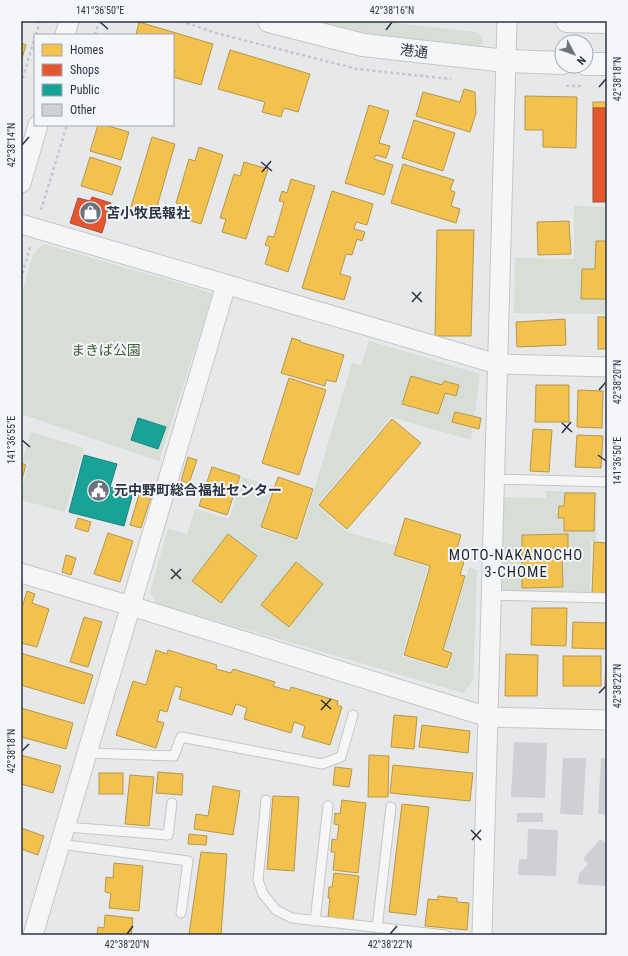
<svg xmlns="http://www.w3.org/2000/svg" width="628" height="956" font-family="'Roboto Condensed','Noto Sans JP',sans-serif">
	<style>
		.green { fill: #d6ded6 }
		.homes { fill: #f2c14e; stroke: #b6974b }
		.shops { fill: #e4572e; stroke: #ac4c35 }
		.public { fill: #17a398; stroke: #1d827f }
		.building { fill: #ced0d3 }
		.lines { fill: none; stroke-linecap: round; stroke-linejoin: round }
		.service-casing { stroke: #c4c6c8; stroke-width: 11 }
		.minor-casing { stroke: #c4c6c8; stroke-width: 21 }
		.tertiary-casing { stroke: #c4c6c8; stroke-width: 24 }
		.path { stroke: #c5c6ca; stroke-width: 2.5; stroke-dasharray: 3 3; stroke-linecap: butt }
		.service { stroke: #f5f6f7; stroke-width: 9 }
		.minor { stroke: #f5f6f7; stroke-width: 19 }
		.tertiary { stroke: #f5f6f7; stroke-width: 22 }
		.ticks { fill: none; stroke: #2b3445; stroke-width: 1.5 }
		.labels { text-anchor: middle; stroke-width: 4; stroke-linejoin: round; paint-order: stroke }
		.street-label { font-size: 14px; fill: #2b3445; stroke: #f4f6f9 }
		.poi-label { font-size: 14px; font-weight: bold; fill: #2b3445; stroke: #f4f6f9; text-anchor: start }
		.park-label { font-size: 14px; fill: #3f6138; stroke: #f4f6f9 }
		.neighbourhood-label { font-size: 15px; letter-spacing: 1px; fill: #1d2536; stroke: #f4f6f9 }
		.neatline { fill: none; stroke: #2b3445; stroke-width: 1.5 }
		.ticks-label { font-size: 10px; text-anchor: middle; fill: #2b3445 }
	</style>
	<rect width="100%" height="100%" fill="#e6e8ea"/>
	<g class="green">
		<path d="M 308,21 L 385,21 L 403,24 L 476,32 C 486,36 485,45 476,47 C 419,41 363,35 308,21 Z"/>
		<path d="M 574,206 L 607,207 L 607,241 L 595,269 L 582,269 L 581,299 L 607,299 L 607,314 L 514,313 L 515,258 L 574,259 Z"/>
		<path d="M 44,244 L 213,293 L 159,461 L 21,414 L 21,296 L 33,254 Z"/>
		<path d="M 369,341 L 480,374 L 471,440 L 391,417 L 317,505 L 347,532 L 396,546 L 393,556 L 428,567 L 402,656 L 448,670 L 453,652 L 444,649 L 469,567 L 477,570 L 473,680 L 463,693 L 156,603 L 150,592 L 168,529 L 187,534 L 195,509 L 229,519 L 242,477 L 273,486 L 260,529 L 299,540 L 352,363 L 361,366 Z"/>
		<path d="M 31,432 L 84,448 L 65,512 L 21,500 L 21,491 L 29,464 L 22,462 Z"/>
		<path d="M 546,491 L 597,492 L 596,541 L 591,541 L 590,592 L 500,591 L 502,497 L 546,498 Z"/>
	</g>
	<g class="homes">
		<path d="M 139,22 L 213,44 L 201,85 L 173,77 L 175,70 L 173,70 L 173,35 L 136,35 Z"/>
		<path d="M 21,43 L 26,45 L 21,62 Z"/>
		<path d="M 230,50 L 310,74 L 298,112 L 284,108 L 281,117 L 262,112 L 265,102 L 218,89 Z"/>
		<path d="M 464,89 L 475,92 L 476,113 L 470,132 L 416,116 L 423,92 L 460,102 Z"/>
		<path d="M 525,96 L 577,97 L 576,148 L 543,147 L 543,130 L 525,130 Z"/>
		<rect x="593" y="102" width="14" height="6"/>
		<path d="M 369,105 L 389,111 L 379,143 L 390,146 L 386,158 L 376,155 L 374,159 L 393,165 L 384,195 L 345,183 Z"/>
		<path d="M 414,120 L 455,133 L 443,171 L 402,158 Z"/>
		<path d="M 98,125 L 105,125 L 129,132 L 121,160 L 90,151 Z"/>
		<path d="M 152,137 L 175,144 L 154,217 L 130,210 Z"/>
		<path d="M 199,147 L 223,155 L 201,224 L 178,217 L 182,205 L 176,203 L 189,159 L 195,161 Z"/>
		<path d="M 90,157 L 121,167 L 112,195 L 81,186 Z"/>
		<path d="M 244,162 L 268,169 L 246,239 L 222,232 L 226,219 L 220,218 L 234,174 L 240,176 Z"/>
		<path d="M 403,164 L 454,180 L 450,190 L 455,192 L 451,206 L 460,209 L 456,223 L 391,203 Z"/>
		<path d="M 291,179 L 315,186 L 288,272 L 265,264 L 270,247 L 265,245 L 268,236 L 274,237 L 284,202 L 279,201 L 282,191 L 287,193 Z"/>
		<path d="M 332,191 L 373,204 L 367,225 L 356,222 L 354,229 L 365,232 L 362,241 L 357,239 L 352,255 L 346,254 L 340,274 L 351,277 L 344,300 L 302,288 Z"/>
		<path d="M 569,221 L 571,254 L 538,255 L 537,222 Z"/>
		<path d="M 437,230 L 474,230 L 471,336 L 435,336 Z"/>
		<path d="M 596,241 L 607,241 L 607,299 L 581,299 L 582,269 L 595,269 Z"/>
		<rect x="598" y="317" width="9" height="32"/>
		<path d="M 565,319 L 566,345 L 517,347 L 516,322 Z"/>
		<path d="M 292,338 L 301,341 L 300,342 L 344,355 L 336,382 L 326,380 L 325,386 L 281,373 Z"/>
		<path d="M 411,376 L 442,385 L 444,381 L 459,385 L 456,396 L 445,393 L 438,414 L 402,404 Z"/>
		<path d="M 289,378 L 326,390 L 299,475 L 262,463 Z"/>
		<path d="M 536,385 L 569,385 L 569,422 L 535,422 Z"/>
		<path d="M 578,390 L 603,391 L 602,428 L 577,427 Z"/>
		<path d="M 455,412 L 481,418 L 479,429 L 452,422 Z"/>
		<path d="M 392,419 L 421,443 L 347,529 L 319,505 Z"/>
		<path d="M 533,429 L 552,430 L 549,472 L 530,471 Z"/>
		<path d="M 577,435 L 603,436 L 601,468 L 575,467 Z"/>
		<path d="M 188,457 L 197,460 L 189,483 L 181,481 Z"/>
		<path d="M 21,463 L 26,465 L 21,483 Z"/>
		<path d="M 212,467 L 240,476 L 227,515 L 199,506 Z"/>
		<path d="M 278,477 L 313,489 L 297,539 L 261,527 Z"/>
		<path d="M 140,491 L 152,494 L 141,528 L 130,525 Z"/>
		<path d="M 565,493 L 595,493 L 594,531 L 564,531 L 564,518 L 558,518 L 559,506 L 564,506 Z"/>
		<path d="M 78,518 L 91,522 L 88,532 L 75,528 Z"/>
		<path d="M 405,518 L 461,535 L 455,555 L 465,558 L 460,575 L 465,576 L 443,650 L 452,653 L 447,668 L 404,655 L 430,566 L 394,555 Z"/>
		<path d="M 108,533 L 133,541 L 120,582 L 94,574 Z"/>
		<path d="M 228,534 L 257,556 L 221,603 L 192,581 Z"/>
		<path d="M 568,534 L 568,555 L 562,555 L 563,587 L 522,588 L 522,535 Z"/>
		<path d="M 594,542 L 607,543 L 607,593 L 592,593 Z"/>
		<path d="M 66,555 L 76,558 L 71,575 L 62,572 Z"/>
		<path d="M 296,562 L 323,584 L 289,627 L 261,605 Z"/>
		<path d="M 27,591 L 35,594 L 32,603 L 49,609 L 37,647 L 21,643 L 21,611 Z"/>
		<path d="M 532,608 L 567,608 L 566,646 L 531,645 Z"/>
		<path d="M 84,617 L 102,622 L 88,667 L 70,662 Z"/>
		<path d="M 573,622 L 607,623 L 607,649 L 572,648 Z"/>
		<path d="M 156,650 L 167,654 L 168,650 L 217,665 L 216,669 L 231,673 L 233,669 L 275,682 L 273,686 L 290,691 L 291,687 L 338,701 L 337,705 L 342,707 L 330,745 L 302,737 L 305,726 L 294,722 L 291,733 L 244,719 L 247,708 L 236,704 L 232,715 L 179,699 L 182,688 L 175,686 L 167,712 L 160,710 L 157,721 L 164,723 L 156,748 L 116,735 L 133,681 L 146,685 Z"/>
		<path d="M 21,653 L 93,675 L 84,704 L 21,685 Z"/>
		<path d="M 506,654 L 538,655 L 537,696 L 505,696 Z"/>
		<rect x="563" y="656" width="38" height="30"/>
		<path d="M 606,657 L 607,657 L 607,686 L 605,686 Z"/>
		<path d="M 21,708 L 73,723 L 66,749 L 21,737 Z"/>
		<path d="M 394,715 L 417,717 L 414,749 L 391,747 Z"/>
		<path d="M 422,725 L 470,731 L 468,753 L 419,747 Z"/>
		<path d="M 21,755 L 61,766 L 53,793 L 21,784 Z"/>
		<path d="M 369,755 L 389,756 L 388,797 L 368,797 Z"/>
		<path d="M 393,765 L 473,773 L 470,801 L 390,793 Z"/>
		<path d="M 335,767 L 352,769 L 349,787 L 333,785 Z"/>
		<path d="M 158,772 L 183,774 L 182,795 L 156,793 Z"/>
		<rect x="99" y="773" width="24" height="21"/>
		<path d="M 130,775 L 154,777 L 149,826 L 125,824 Z"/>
		<path d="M 213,786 L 240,791 L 233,835 L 194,829 L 196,814 L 208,816 Z"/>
		<path d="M 273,796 L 299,797 L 294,871 L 267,869 Z"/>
		<path d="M 342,800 L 366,803 L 358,873 L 333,870 L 335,852 L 331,852 L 332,839 L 337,840 L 339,825 L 334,824 L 335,813 L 340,814 Z"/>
		<path d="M 402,804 L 429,807 L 416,915 L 389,912 Z"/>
		<path d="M 21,828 L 44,836 L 38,855 L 21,849 Z"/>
		<path d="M 189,834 L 207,836 L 206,845 L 188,844 Z"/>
		<path d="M 201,852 L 227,854 L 221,935 L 189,934 Z"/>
		<path d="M 114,863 L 143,866 L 139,911 L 109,908 L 111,893 L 105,892 L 106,877 L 113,878 Z"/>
		<path d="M 334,873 L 359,876 L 353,920 L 328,917 L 330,898 L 328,898 L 329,887 L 332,887 Z"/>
		<path d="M 438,896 L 457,898 L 457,902 L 469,903 L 467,930 L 425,926 L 428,899 L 438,900 Z"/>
		<path d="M 105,915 L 133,918 L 131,935 L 97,935 L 98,927 L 104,928 Z"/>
	</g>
	<g class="shops">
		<rect x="593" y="108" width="14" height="94"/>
		<path d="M 92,197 L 111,203 L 102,233 L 70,223 L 78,198 L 90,201 Z"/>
	</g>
	<g class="public">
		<path d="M 138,418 L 166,427 L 158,449 L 131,440 Z"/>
		<path d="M 84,455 L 117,464 L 110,487 L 133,493 L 124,526 L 69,512 Z"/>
	</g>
	<g class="building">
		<path d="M 514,742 L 547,743 L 545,798 L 511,797 Z"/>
		<path d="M 563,758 L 586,758 L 583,815 L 560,814 Z"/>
		<path d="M 601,758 L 607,758 L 607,815 L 598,814 Z"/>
		<rect x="517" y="813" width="26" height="9"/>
		<path d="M 528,829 L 558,830 L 556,876 L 518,875 L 519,859 L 527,859 Z"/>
		<path d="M 600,839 L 605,843 L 607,841 L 607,886 L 578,884 L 579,874 L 588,864 L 583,859 Z"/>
	</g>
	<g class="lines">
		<defs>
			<g id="service">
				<path d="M 495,479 L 607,482"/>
				<path d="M 491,595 L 607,598"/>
				<path d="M 88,753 L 174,756 L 181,737 L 322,764 L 341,757 L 353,715"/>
				<path d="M 266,800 L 258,880 L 263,894 L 276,910 L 292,918 L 446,935"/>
				<path d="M 66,827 L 168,835 L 172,803"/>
				<path d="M 60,844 L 188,861 L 181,913"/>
				<path d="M 315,921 L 328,806"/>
				<path d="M 377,928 L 391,807"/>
			</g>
			<g id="minor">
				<path d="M 65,35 L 69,21"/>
				<path d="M 21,183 L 38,125"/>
				<path d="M 21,224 L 497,364 L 607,367"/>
				<path d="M 21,573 L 131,606 L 488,717 L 607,720"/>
				<path d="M 33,935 L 226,285"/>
				<path d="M 482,935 L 507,21"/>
			</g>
			<g id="tertiary">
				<path d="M 269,21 L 363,45 L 506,61 L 562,63"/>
				<path d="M 567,21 L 607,22"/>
				<path d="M 586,64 L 607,64"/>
			</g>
		</defs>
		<use href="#service" class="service-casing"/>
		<use href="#minor" class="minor-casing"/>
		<use href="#tertiary" class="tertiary-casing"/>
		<g class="path">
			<path d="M 181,21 L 216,33 L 357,69 L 451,79"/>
			<path d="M 36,35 L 40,21"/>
			<path d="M 95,35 L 99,21"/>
			<path d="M 21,84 L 35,37"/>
			<path d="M 566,86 L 581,86"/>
			<path d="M 41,210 L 67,125"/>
			<path d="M 21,279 L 30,247"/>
		</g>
		<use href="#service" class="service"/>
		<use href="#minor" class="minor"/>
		<use href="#tertiary" class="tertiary"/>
	</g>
	<path class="ticks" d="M 100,22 L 108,29M 386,30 L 392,22M 599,87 L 606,79M 22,145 L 29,137M 261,162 L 272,171M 262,172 L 271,161M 412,292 L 422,302M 412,302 L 421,292M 599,390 L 606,382M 562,423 L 572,432M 562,433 L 571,422M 22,440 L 30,447M 598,455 L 606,461M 171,569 L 181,579M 171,579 L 181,569M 599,693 L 606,686M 321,700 L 331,709M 321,710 L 331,699M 22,751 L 29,744M 471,830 L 481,840M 472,840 L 481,830M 127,934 L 133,926M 390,934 L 397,926"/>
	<defs>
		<symbol id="shop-disc" viewBox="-11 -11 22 22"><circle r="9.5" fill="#6c737f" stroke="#f4f6f9"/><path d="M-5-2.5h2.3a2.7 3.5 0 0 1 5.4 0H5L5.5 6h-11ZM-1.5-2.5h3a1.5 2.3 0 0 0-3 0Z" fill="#fff"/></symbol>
		<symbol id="civic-disc" viewBox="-11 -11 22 22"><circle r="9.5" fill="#6c737f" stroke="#f4f6f9"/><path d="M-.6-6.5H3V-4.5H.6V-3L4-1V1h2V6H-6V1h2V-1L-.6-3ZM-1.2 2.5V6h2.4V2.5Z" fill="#fff"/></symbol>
	</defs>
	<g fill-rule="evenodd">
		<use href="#shop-disc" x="78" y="200" width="25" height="25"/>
		<use href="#civic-disc" x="86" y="478" width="25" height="25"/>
	</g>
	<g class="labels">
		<g class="street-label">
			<text transform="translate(414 51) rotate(7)" y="5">港通</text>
		</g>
		<g class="poi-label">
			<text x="106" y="218">苫小牧民報社</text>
			<text x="114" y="495">元中野町総合福祉センター</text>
		</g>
		<g class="park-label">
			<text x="106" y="355">まきば公園</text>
		</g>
		<g class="neighbourhood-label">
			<text x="516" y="560">MOTO-NAKANOCHO<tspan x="516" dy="17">3-CHOME</tspan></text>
		</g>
	</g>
	<rect width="628" height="956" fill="none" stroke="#f4f6f9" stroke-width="44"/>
	<rect x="34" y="34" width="140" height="92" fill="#f4f6f9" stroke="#a4a8b1"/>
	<rect x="42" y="44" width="20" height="12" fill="#f2c14e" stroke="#a4a8b1"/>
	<text x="70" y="54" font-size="12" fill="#2b3445">Homes</text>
	<rect x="42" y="64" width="20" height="12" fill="#e4572e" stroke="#a4a8b1"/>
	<text x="70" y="74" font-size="12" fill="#2b3445">Shops</text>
	<rect x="42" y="84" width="20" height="12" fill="#17a398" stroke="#a4a8b1"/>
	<text x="70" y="94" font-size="12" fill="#2b3445">Public</text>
	<rect x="42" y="104" width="20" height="12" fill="#ced0d3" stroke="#a4a8b1"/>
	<text x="70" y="114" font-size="12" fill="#2b3445">Other</text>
	<g transform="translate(574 54) rotate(131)"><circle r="19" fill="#f4f6f9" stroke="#a4a8b1"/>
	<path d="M0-3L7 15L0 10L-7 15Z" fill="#6c737f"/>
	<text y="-6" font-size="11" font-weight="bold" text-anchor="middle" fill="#2b3445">N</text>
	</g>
	<rect x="22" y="22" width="584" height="912" class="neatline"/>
	<g class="ticks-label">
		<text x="100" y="14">141°36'50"E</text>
		<text x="392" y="14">42°38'16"N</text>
		<text transform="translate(617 79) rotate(-90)" y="4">42°38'18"N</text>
		<text transform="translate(11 145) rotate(-90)" y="4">42°38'14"N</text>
		<text transform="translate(617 382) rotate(-90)" y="4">42°38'20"N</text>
		<text transform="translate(11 440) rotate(-90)" y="4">141°36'55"E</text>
		<text transform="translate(617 461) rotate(-90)" y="4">141°36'50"E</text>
		<text transform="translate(617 686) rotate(-90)" y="4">42°38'22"N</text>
		<text transform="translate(11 751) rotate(-90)" y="4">42°38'18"N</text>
		<text x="127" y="948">42°38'20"N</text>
		<text x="390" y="948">42°38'22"N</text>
	</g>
</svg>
